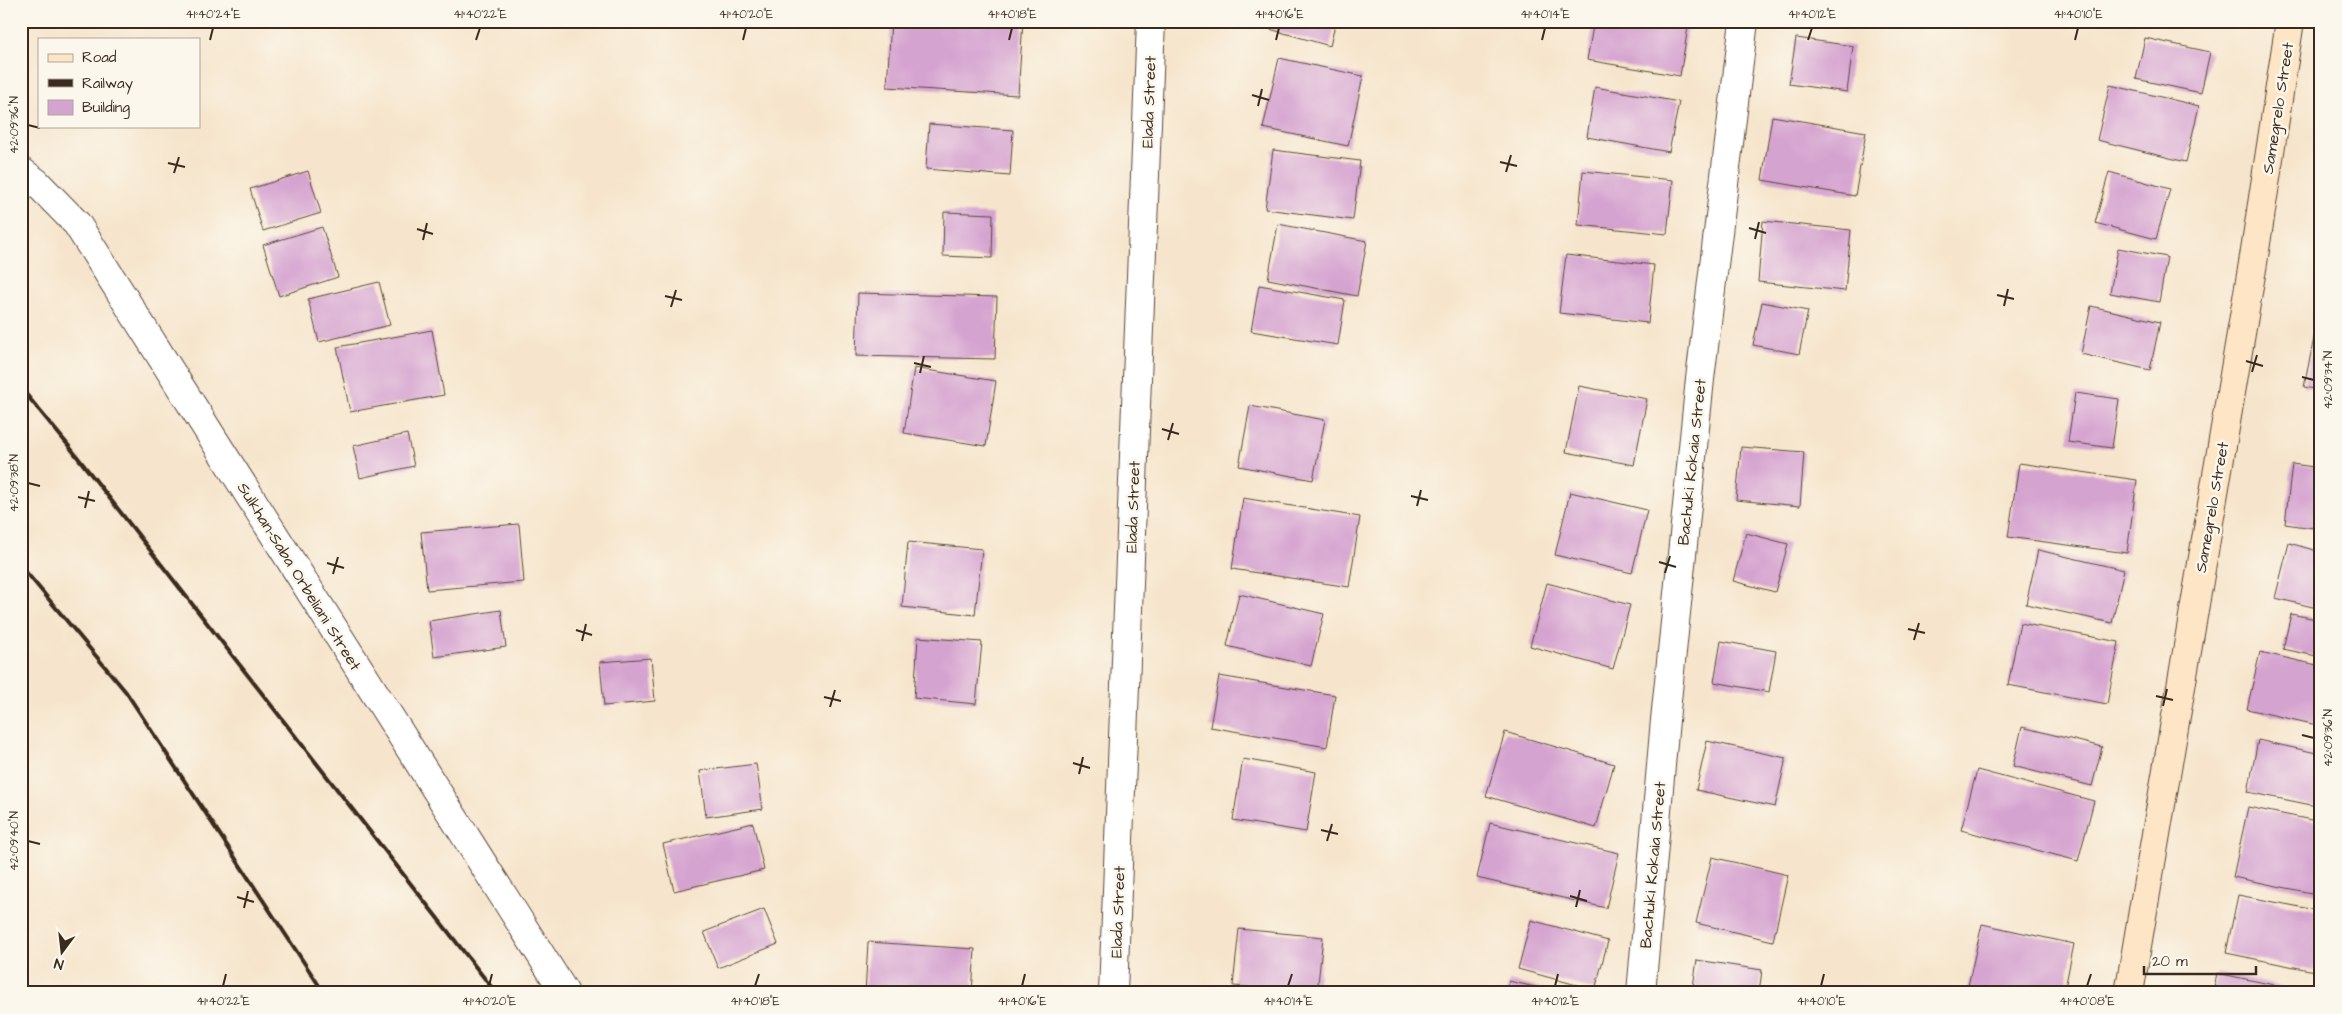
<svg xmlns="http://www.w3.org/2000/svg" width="2342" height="1014" font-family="'Architects Daughter',sans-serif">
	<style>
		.building { fill: #d5a3d0 }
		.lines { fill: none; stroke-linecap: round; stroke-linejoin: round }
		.minor-casing { stroke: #574638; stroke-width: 30 }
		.secondary-casing { stroke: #574638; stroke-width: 30 }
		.minor { stroke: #fff; stroke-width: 28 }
		.secondary { stroke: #fde5c5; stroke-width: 28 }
		.rail { stroke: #3b2a1e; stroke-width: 4 }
		.ticks { fill: none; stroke: #3b2a1e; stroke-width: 2 }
		.labels { text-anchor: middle; stroke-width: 5; stroke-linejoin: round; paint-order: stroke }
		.street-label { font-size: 16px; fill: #3b2a1e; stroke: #fbf7ec }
		.neatline { fill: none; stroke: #3b2a1e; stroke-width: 2 }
		.ticks-label { font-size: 12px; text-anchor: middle; fill: #3b2a1e }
	</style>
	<rect width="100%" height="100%" fill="#fbf7ec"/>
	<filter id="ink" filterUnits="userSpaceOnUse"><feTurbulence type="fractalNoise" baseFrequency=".02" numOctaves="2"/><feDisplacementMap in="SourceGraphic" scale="10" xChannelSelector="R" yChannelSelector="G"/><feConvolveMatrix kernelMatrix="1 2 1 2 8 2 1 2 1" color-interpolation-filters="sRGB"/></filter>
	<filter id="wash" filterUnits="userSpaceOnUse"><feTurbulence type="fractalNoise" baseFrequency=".0096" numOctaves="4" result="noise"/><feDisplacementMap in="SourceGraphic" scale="20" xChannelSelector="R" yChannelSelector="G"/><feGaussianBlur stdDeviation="1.12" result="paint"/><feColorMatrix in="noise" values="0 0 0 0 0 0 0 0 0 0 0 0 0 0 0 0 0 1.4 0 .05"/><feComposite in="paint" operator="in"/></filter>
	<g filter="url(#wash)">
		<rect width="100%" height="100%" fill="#f6e5cc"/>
		<g id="blocks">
			<g class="building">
				<path d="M 891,21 L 1023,21 L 1018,95 L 887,87 Z"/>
				<path d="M 1260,21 L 1336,21 L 1330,46 L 1259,26 Z"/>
				<path d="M 1594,21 L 1652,21 L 1688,27 L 1680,76 L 1587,60 Z"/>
				<path d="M 1796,38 L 1853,46 L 1847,92 L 1789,84 Z"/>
				<path d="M 2145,38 L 2210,52 L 2201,93 L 2136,79 Z"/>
				<path d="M 1279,58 L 1363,76 L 1348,146 L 1263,128 Z"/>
				<path d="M 2110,85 L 2199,106 L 2186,162 L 2097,140 Z"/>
				<path d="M 1595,87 L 1679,102 L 1669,152 L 1587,137 Z"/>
				<path d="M 1772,116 L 1866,132 L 1855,196 L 1762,180 Z"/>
				<path d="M 929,124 L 1013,130 L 1010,176 L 926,169 Z"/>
				<path d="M 1273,150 L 1360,161 L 1353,220 L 1265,209 Z"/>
				<path d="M 308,171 L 321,213 L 263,231 L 250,189 Z"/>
				<path d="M 1583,171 L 1673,180 L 1667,234 L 1578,225 Z"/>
				<path d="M 2109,172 L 2170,189 L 2156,239 L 2095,223 Z"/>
				<path d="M 944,212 L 993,214 L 992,258 L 943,256 Z"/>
				<path d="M 1763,221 L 1851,230 L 1845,291 L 1758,282 Z"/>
				<path d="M 1278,224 L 1367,241 L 1357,296 L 1268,279 Z"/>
				<path d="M 322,227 L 338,277 L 279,296 L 263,245 Z"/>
				<path d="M 2118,248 L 2167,257 L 2159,302 L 2110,293 Z"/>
				<path d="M 1566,255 L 1654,265 L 1648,323 L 1559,313 Z"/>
				<path d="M 379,282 L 390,325 L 319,342 L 308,299 Z"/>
				<path d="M 1259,285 L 1345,300 L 1338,345 L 1251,331 Z"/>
				<path d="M 858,293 L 997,297 L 995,359 L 856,356 Z"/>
				<path d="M 1762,302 L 1808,311 L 1799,354 L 1753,345 Z"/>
				<path d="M 2091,306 L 2160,322 L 2150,370 L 2081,354 Z"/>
				<path d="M 2316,328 L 2321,329 L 2321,390 L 2304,387 Z"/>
				<path d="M 432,330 L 444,395 L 350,412 L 337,347 Z"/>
				<path d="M 914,368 L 996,381 L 986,446 L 904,433 Z"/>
				<path d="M 1579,386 L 1647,399 L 1634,465 L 1566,452 Z"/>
				<path d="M 2075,393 L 2119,399 L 2112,448 L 2068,442 Z"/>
				<path d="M 1250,406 L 1325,420 L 1313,480 L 1239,466 Z"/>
				<path d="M 407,434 L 414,466 L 360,478 L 353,446 Z"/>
				<path d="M 1741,447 L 1804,452 L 1800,506 L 1736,500 Z"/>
				<path d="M 2019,463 L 2137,480 L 2127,553 L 2008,537 Z"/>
				<path d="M 2292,464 L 2321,468 L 2321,529 L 2285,524 Z"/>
				<path d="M 1570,492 L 1647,510 L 1632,573 L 1555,555 Z"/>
				<path d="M 1243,498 L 1360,517 L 1349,587 L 1232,569 Z"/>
				<path d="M 519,524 L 524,582 L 427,590 L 421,532 Z"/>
				<path d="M 1746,533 L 1788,544 L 1775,592 L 1733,581 Z"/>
				<path d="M 908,542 L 982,549 L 975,615 L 902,607 Z"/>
				<path d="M 2289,543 L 2321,552 L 2321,609 L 2275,598 Z"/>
				<path d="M 2038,550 L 2124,570 L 2112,623 L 2026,604 Z"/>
				<path d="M 1547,583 L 1630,605 L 1613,669 L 1530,646 Z"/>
				<path d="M 1239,594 L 1324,614 L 1311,666 L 1227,646 Z"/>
				<path d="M 501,610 L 506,647 L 434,657 L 429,621 Z"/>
				<path d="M 2291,614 L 2321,620 L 2321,657 L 2283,649 Z"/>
				<path d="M 2020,623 L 2119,642 L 2107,704 L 2008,685 Z"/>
				<path d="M 918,637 L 982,642 L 976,704 L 914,698 Z"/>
				<path d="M 1721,641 L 1776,651 L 1769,692 L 1714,682 Z"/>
				<path d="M 2260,652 L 2321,666 L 2321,726 L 2247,709 Z"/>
				<path d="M 651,658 L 655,701 L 604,706 L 600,662 Z"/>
				<path d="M 1219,676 L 1335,695 L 1327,747 L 1210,727 Z"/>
				<path d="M 2022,727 L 2102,747 L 2092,786 L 2013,766 Z"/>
				<path d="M 1505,732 L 1614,764 L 1596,828 L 1486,796 Z"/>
				<path d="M 2258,740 L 2321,754 L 2321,807 L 2248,792 Z"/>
				<path d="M 1707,741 L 1786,758 L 1775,807 L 1696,790 Z"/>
				<path d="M 1243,759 L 1316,772 L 1306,832 L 1233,820 Z"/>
				<path d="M 756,764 L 763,809 L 706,817 L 700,771 Z"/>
				<path d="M 1977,770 L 2094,801 L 2078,861 L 1961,830 Z"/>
				<path d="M 2248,807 L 2321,822 L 2321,895 L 2233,877 Z"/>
				<path d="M 753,823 L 764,870 L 674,891 L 663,844 Z"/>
				<path d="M 1490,823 L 1619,853 L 1606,908 L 1477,878 Z"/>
				<path d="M 1712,857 L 1788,875 L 1773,941 L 1696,923 Z"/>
				<path d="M 2238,895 L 2321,911 L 2321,937 L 2314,971 L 2226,953 Z"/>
				<path d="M 764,909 L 778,944 L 718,968 L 704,932 Z"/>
				<path d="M 1531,920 L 1608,941 L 1595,990 L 1518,969 Z"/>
				<path d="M 1982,924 L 2074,944 L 2064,993 L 1978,993 L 1967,990 Z"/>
				<path d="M 1239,929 L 1323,937 L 1317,993 L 1233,986 Z"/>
				<path d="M 868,942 L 975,949 L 972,993 L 865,993 Z"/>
				<path d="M 1697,960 L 1762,970 L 1759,993 L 1692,993 Z"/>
				<path d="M 2217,973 L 2298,990 L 2297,993 L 2213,993 Z"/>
				<path d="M 1509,981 L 1556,992 L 1556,993 L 1506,993 Z"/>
			</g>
		</g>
	</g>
	<g filter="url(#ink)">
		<use href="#blocks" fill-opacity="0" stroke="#574638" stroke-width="1"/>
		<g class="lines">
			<defs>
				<g id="minor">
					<path d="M 21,171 L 36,182 L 77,224 L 565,993"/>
					<path d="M 1113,993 L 1151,21"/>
					<path d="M 1641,993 L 1665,720 L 1700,379 L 1744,21"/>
				</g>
				<path id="secondary" d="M 2129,993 L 2253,263 L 2290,21"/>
			</defs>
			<use href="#minor" class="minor-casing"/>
			<use href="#secondary" class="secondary-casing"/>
			<use href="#minor" class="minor"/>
			<use href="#secondary" class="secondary"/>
			<g class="rail">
				<path d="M 21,388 L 68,445 L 496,993"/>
				<path d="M 21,566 L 126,692 L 324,993"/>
			</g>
		</g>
	</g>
	<path class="ticks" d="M 210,40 L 213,28M 476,40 L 480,28M 743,40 L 746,28M 1009,40 L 1012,28M 1276,40 L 1279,28M 1542,40 L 1545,28M 1808,40 L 1812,28M 2075,40 L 2078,28M 1252,95 L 1269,100M 1258,106 L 1262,89M 28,125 L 40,128M 1500,162 L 1517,166M 168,163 L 185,167M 1506,172 L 1511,155M 174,173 L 179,157M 1749,228 L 1766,233M 417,229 L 433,234M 1755,239 L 1759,222M 423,240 L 427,223M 1997,295 L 2014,299M 665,296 L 682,300M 2004,306 L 2008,289M 671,307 L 676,290M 2246,361 L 2263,366M 914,363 L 931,367M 2252,372 L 2257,355M 920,373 L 924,356M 2302,377 L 2314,380M 1162,429 L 1179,434M 1168,440 L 1173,423M 28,483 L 40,486M 1411,496 L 1428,500M 78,497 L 95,501M 1417,506 L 1421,490M 85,508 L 89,491M 1659,562 L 1676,567M 327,563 L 344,568M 1665,573 L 1670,556M 333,574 L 338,557M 1908,629 L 1925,633M 576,630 L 592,635M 1914,640 L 1919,623M 582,641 L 586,624M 2156,696 L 2173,700M 824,697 L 841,701M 2163,706 L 2167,689M 830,707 L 835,690M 2302,735 L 2314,738M 1073,763 L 1090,768M 1079,774 L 1083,757M 1321,830 L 1338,834M 28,841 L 40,844M 1327,841 L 1332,824M 1570,896 L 1587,901M 237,897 L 254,902M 1576,907 L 1580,890M 244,908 L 248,891M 223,986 L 226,974M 489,986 L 492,974M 755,986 L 759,974M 1022,986 L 1025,974M 1288,986 L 1292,974M 1555,986 L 1558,974M 1821,986 L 1824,974M 2087,986 L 2091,974"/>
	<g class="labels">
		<g class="street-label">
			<text transform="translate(1148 102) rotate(-88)" y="6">Elada Street</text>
			<text transform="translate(2277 108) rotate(-81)" y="6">Samegrelo Street</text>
			<text transform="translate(1691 462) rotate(-84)" y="6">Bachuki Kokaia Street</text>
			<text transform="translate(1132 507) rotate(-88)" y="6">Elada Street</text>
			<text transform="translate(2211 507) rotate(-80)" y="6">Samegrelo Street</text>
			<text transform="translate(300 576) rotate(58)" y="6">Sulkhan-Saba Orbeliani Street</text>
			<text transform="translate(1652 865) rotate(-85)" y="6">Bachuki Kokaia Street</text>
			<text transform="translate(1117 912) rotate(-88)" y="6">Elada Street</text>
		</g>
	</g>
	<rect width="2342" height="1014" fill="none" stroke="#fbf7ec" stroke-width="55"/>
	<rect x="38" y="38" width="162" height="90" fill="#fbf7ec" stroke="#aea59a"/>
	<rect x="48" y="54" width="25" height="8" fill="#fde5c5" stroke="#aea59a"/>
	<text x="82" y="62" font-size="15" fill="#3b2a1e">Road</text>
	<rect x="48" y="79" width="25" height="8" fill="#3b2a1e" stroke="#aea59a"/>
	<text x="82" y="88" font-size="15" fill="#3b2a1e">Railway</text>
	<rect x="48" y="100" width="25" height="15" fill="#d5a3d0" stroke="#aea59a"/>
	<text x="82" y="112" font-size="15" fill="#3b2a1e">Building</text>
	<g transform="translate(62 952) rotate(195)" stroke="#fbf7ec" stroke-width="4" paint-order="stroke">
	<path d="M0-4L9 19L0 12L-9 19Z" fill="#3b2a1e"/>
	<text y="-8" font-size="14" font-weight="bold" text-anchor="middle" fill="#3b2a1e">N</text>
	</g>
	<path d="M2144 966v8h112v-8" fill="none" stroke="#3b2a1e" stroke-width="2.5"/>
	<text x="2152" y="966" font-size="15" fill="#3b2a1e" stroke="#fbf7ec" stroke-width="4" paint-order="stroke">20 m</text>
	<rect x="28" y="28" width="2286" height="958" class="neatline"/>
	<g class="ticks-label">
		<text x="213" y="18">41°40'24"E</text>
		<text x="480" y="18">41°40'22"E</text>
		<text x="746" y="18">41°40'20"E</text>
		<text x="1012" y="18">41°40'18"E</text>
		<text x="1279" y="18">41°40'16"E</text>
		<text x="1545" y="18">41°40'14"E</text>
		<text x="1812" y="18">41°40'12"E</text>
		<text x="2078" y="18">41°40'10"E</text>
		<text transform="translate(14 125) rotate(-90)" y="4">42°09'36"N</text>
		<text transform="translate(2328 380) rotate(-90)" y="4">42°09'34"N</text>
		<text transform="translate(14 483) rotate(-90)" y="4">42°09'38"N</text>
		<text transform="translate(2328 738) rotate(-90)" y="4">42°09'36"N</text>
		<text transform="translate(14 841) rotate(-90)" y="4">42°09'40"N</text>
		<text x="223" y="1005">41°40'22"E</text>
		<text x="489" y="1005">41°40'20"E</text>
		<text x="755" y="1005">41°40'18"E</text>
		<text x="1022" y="1005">41°40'16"E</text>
		<text x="1288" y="1005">41°40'14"E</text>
		<text x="1555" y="1005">41°40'12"E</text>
		<text x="1821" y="1005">41°40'10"E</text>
		<text x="2087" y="1005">41°40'08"E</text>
	</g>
</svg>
